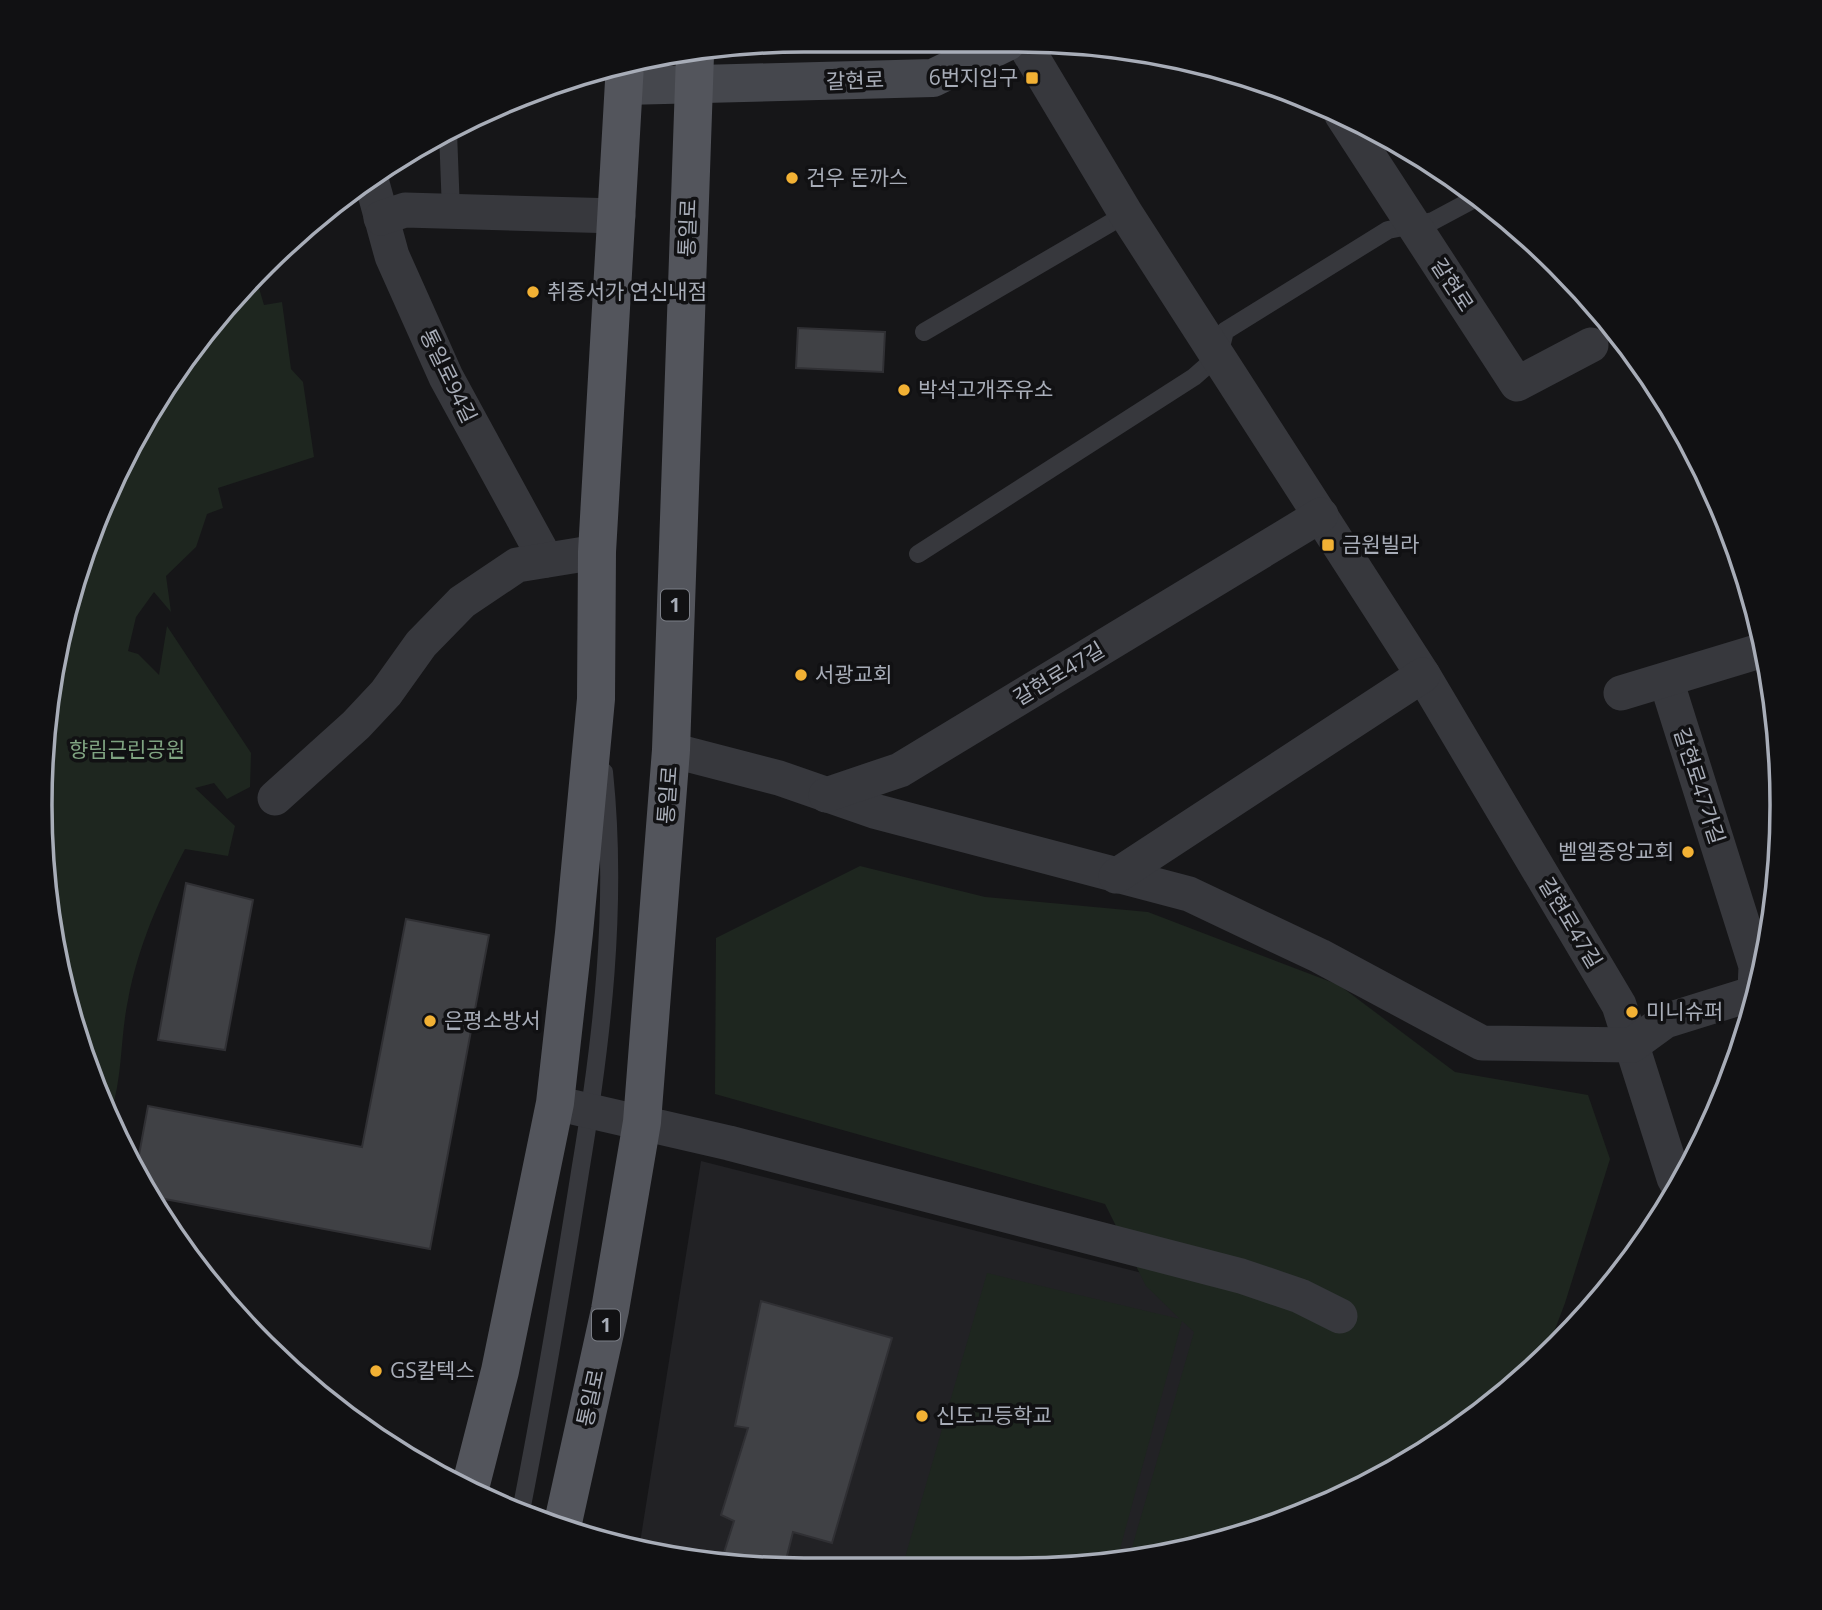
<svg xmlns="http://www.w3.org/2000/svg" width="1822" height="1610" font-family="'Open Sans','Noto Sans KR',sans-serif">
	<style>
		.built { fill: #222225 }
		.green { fill: #1e261f }
		.building { fill: #404145; stroke: #303034; stroke-width: 2 }
		.lines { fill: none; stroke-linecap: round; stroke-linejoin: round }
		.service { stroke: #37383d; stroke-width: 18 }
		.minor { stroke: #37383d; stroke-width: 35 }
		.secondary { stroke: #45474d; stroke-width: 38 }
		.primary { stroke: #53555c; stroke-width: 38 }
		.poi-dot { fill: #f2b134; stroke: #111113; stroke-width: 2.5 }
		.labels { text-anchor: middle; stroke-width: 7; stroke-linejoin: round; paint-order: stroke }
		.shield { fill: #111113; stroke: #7b7e86; stroke-width: 2 }
		.shield-label { font-size: 19px; font-weight: bold; fill: #a8adb8 }
		.poi-label { font-size: 21px; fill: #a8adb8; stroke: #111113; text-anchor: start }
		.street-label { font-size: 21px; fill: #a8adb8; stroke: #111113 }
		.park-label { font-size: 21px; fill: #7fa381; stroke: #111113 }
		.rim { fill: none; stroke: #a8adb8; stroke-width: 3.5 }
	</style>
	<rect width="100%" height="100%" fill="#161618"/>
	<path class="built" d="M 701,1161 L 1217,1292 L 1143,1555 L 1067,1568 L 755,1568 L 639,1549 Z"/>
	<g class="green">
		<path d="M 256,278 L 264,305 L 282,302 L 291,369 L 303,382 L 314,457 L 218,488 L 223,508 L 207,514 L 196,547 L 166,576 L 171,612 L 154,592 L 136,617 L 128,651 L 138,654 L 159,675 L 167,626 L 251,753 L 250,787 L 227,799 L 214,783 L 195,788 L 235,826 L 228,856 L 185,849 C 160,897 138,946 128,1000 C 120,1038 123,1075 111,1112 L 66,1003 L 42,855 L 55,656 L 99,512 L 198,340 Z"/>
		<path d="M 860,866 L 985,897 L 1148,912 L 1339,985 L 1455,1072 L 1588,1095 L 1610,1159 L 1565,1303 L 1546,1353 L 1483,1411 L 1356,1491 L 1215,1544 L 1129,1558 L 1194,1332 L 1182,1321 L 1117,1560 L 1067,1568 L 902,1568 L 987,1273 L 1180,1319 L 1146,1286 L 1105,1204 L 715,1094 L 716,938 Z"/>
	</g>
	<g class="building">
		<path d="M 798,328 L 885,332 L 883,372 L 796,368 Z"/>
		<path d="M 186,883 L 253,900 L 225,1050 L 158,1040 Z"/>
		<path d="M 406,919 L 489,935 L 430,1249 L 149,1196 L 136,1171 L 148,1106 L 362,1147 Z"/>
		<path d="M 761,1301 L 892,1338 L 832,1543 L 793,1532 L 784,1568 L 755,1568 L 721,1562 L 734,1521 L 721,1515 L 748,1428 L 735,1426 Z"/>
	</g>
	<g class="lines">
		<g class="service">
			<path d="M 448,132 L 451,211"/>
			<path d="M 924,332 L 1126,214"/>
			<path d="M 918,554 L 1194,377 L 1219,355 L 1225,331 L 1388,230 L 1433,221 L 1476,198"/>
			<path d="M 521,1511 C 543,1399 562,1286 580,1172 C 602,1040 618,906 604,772"/>
		</g>
		<g class="minor">
			<path d="M 1023,42 L 1126,214 L 1423,675 L 1619,1005 L 1674,1178 L 1679,1187"/>
			<path d="M 1342,115 L 1517,384 L 1591,345"/>
			<path d="M 372,183 L 392,256 L 446,377 L 546,560"/>
			<path d="M 381,218 L 405,210 L 618,216"/>
			<path d="M 1666,680 L 1756,966 L 1755,991"/>
			<path d="M 1621,693 L 1763,650"/>
			<path d="M 671,750 L 779,778 L 874,811 L 1189,894 L 1320,956 L 1482,1043 L 1632,1045 L 1665,1021 L 1755,993"/>
			<path d="M 826,795 L 900,770 L 1321,515"/>
			<path d="M 275,798 L 356,725 L 386,693 L 421,644 L 462,602 L 517,565 L 597,552"/>
			<path d="M 1116,876 L 1423,675"/>
			<path d="M 555,1103 L 729,1143 L 1241,1276 L 1300,1296 L 1340,1316"/>
		</g>
		<path class="secondary" d="M 624,86 L 933,78 L 1007,42"/>
		<g class="primary">
			<path d="M 469,1492 L 500,1371 L 555,1103 L 574,933 L 596,699 L 597,552 L 625,64"/>
			<path d="M 562,1527 L 610,1310 L 642,1122 L 671,750 L 695,55"/>
		</g>
	</g>
	<g class="poi-dot">
		<rect x="1025" y="71" width="14" height="14" rx="3.5"/>
		<circle cx="792" cy="178" r="7"/>
		<circle cx="533" cy="292" r="7"/>
		<circle cx="904" cy="390" r="7"/>
		<rect x="1321" y="538" width="14" height="14" rx="3.5"/>
		<circle cx="801" cy="675" r="7"/>
		<circle cx="1688" cy="852" r="7"/>
		<circle cx="1632" cy="1012" r="7"/>
		<circle cx="430" cy="1021" r="7"/>
		<circle cx="376" cy="1371" r="7"/>
		<circle cx="922" cy="1416" r="7"/>
	</g>
	<g class="labels">
		<g class="shield">
			<rect x="661" y="589.5" width="28" height="31" rx="5"/>
			<rect x="592" y="1309.5" width="28" height="31" rx="5"/>
		</g>
		<g class="shield-label">
			<text x="675" y="612">1</text>
			<text x="606" y="1332">1</text>
		</g>
		<g class="poi-label">
			<text x="1018" y="85" text-anchor="end">6번지입구</text>
			<text x="806" y="185">건우 돈까스</text>
			<text x="547" y="299">취중서가 연신내점</text>
			<text x="918" y="397">박석고개주유소</text>
			<text x="1342" y="552">금원빌라</text>
			<text x="815" y="682">서광교회</text>
			<text x="1674" y="859" text-anchor="end">벧엘중앙교회</text>
			<text x="1646" y="1019">미니슈퍼</text>
			<text x="444" y="1028">은평소방서</text>
			<text x="390" y="1378">GS칼텍스</text>
			<text x="936" y="1423">신도고등학교</text>
		</g>
		<g class="street-label">
			<text transform="translate(855 81) rotate(-2)" y="7">갈현로</text>
			<text transform="translate(688 228) rotate(-88)" y="7">통일로</text>
			<text transform="translate(1452 285) rotate(57)" y="7">갈현로</text>
			<text transform="translate(448 376) rotate(64)" y="7">통일로94길</text>
			<text transform="translate(1059 674) rotate(-31)" y="7">갈현로47길</text>
			<text transform="translate(1699 786) rotate(72)" y="7">갈현로47가길</text>
			<text transform="translate(668 795) rotate(-86)" y="7">통일로</text>
			<text transform="translate(1570 923) rotate(59)" y="7">갈현로47길</text>
			<text transform="translate(591 1398) rotate(-78)" y="7">통일로</text>
		</g>
		<g class="park-label">
			<text x="127" y="757">향림근린공원</text>
		</g>
	</g>
	<path d="M0 0H1822V1610H0ZM804 52H1018A752 752 0 0 1 1770 804V806A752 752 0 0 1 1018 1558H804A752 752 0 0 1 52 806V804A752 752 0 0 1 804 52Z" fill="#111113" fill-rule="evenodd"/>
	<path class="rim" d="M804 52H1018A752 752 0 0 1 1770 804V806A752 752 0 0 1 1018 1558H804A752 752 0 0 1 52 806V804A752 752 0 0 1 804 52Z"/>
</svg>
